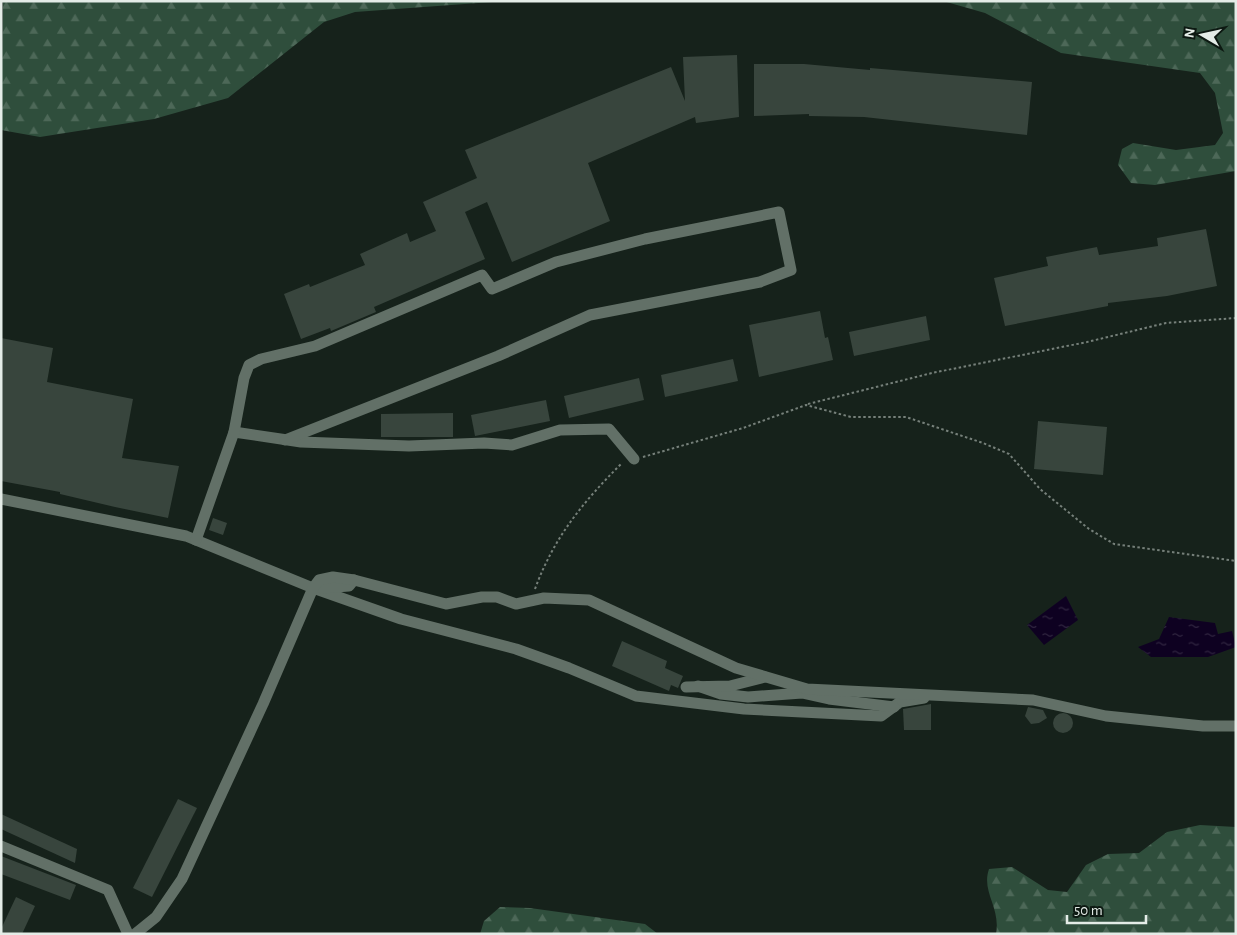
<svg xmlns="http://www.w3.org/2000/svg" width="1237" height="935" font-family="'Alegreya Sans',sans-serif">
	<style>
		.forest { fill: url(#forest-firs) }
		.water { fill: url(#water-ripples) }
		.building { fill: #38453d }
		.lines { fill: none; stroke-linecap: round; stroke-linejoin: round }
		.path { stroke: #76807a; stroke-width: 2; stroke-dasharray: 2.5 2.5; stroke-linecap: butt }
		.minor { stroke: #627067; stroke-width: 11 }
	</style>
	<defs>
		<pattern id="forest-firs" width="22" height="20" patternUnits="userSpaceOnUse" patternTransform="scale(1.25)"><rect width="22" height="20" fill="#2f4e3c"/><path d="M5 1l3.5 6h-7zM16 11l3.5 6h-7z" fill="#4d6858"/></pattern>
		<pattern id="water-ripples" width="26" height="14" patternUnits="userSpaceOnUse" patternTransform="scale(1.25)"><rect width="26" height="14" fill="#0e0121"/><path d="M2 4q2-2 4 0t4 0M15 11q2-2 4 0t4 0" fill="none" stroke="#312641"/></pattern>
	</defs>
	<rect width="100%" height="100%" fill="#16221b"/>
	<g class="forest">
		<path d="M 3,1 L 506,1 L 355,12 L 324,22 L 228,98 L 154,119 L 40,137 L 1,130 Z"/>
		<path d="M 943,1 L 1236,1 L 1236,171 L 1155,185 L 1131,183 L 1118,165 L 1122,149 L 1133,143 L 1176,150 L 1215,145 L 1223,133 L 1215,93 L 1200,73 L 1061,53 L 985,13 Z"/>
		<path d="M 1200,825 L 1236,827 L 1236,934 L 996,934 C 1001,907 981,892 989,869 L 1012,867 L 1048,890 L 1067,892 L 1086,865 L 1108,854 L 1139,853 L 1167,832 Z"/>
		<path d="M 500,907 L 530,908 L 645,924 L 658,934 L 480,934 L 484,921 Z"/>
	</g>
	<g class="water">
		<path d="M 1066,596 L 1078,620 L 1044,645 L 1027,625 Z"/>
		<path d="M 1169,617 L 1215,623 L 1218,634 L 1232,631 L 1236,647 L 1208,657 L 1151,657 L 1138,647 L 1159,639 Z"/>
	</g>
	<g class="building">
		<path d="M 737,55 L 739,117 L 696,123 L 695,117 L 588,163 L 610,221 L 512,262 L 487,202 L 465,212 L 485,259 L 374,307 L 376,312 L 331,331 L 330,328 L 301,339 L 284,294 L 309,284 L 310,287 L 365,265 L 360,254 L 407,233 L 410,242 L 436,231 L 423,202 L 477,178 L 465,150 L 671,67 L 685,101 L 683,57 Z"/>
		<path d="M 754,64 L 804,64 L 870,70 L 870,68 L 1032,82 L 1027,135 L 864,117 L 809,116 L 809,114 L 754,116 Z"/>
		<path d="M 1206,229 L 1217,286 L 1167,296 L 1108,303 L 1108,306 L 1005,326 L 994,278 L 1048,266 L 1046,257 L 1097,247 L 1099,255 L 1158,246 L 1157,238 Z"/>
		<path d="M 820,311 L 825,338 L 828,337 L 833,360 L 759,377 L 749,325 Z"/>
		<path d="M 926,316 L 930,340 L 854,356 L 849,332 Z"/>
		<path d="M 1,338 L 53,348 L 47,382 L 133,399 L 122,458 L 179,466 L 168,518 L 115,507 L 60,494 L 60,492 L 1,481 Z"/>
		<path d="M 733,359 L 738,381 L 665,397 L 661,375 Z"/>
		<path d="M 639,378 L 644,400 L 569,418 L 564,396 Z"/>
		<path d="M 546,400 L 550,421 L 475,436 L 471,415 Z"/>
		<path d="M 453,413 L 453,437 L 381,437 L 381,414 Z"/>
		<path d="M 1038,421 L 1107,427 L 1103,475 L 1034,469 Z"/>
		<path d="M 213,518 L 227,523 L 223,535 L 209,530 Z"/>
		<path d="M 622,641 L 667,661 L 665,668 L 683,676 L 678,688 L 671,685 L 669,691 L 612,666 Z"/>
		<path d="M 931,704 L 931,730 L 904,730 L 903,709 Z"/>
		<path d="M 1028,707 L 1043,710 L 1047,718 L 1039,723 L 1031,724 L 1025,716 Z"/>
		<circle cx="1063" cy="723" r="10"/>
		<path d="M 178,799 L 197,808 L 152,897 L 133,888 Z"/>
		<path d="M 1,814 L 77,849 L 75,863 L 1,829 Z"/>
		<path d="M 1,856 L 76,885 L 70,900 L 1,874 Z"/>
		<path d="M 16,897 L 35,906 L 22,934 L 1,934 L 1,929 Z"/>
	</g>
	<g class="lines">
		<g class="path">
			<path d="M 808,404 L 932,373 L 1087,342 L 1166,323 L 1236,318"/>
			<path d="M 643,457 L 743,428 L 806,405 L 851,417 L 906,417 L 983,443 L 1009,454 L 1040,489 L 1089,529 L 1114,544 L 1236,561"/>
			<path d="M 535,589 C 554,537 583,502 622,463"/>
		</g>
		<g class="minor">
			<path d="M 234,432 L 301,442 L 409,446 L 484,443 L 512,445 L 560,430 L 609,429 L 634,459"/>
			<path d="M 1,499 L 186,536 L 313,588 L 401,619 L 516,649 L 569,668 L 636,696 L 744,709 L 881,716 L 900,702 L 924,698"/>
			<path d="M 196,540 L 234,432 L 244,378 L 249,365 L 261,359 L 315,346 L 482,275 L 492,289 L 556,262 L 645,239 L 779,212 L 791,270 L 760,282 L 590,315 L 498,356 L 285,440"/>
			<path d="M 322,588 L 349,586 L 354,580"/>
			<path d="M 698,686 L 721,694 L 748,697 L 802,693 L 829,699 L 894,707"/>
			<path d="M 686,687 L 730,686 L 765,677"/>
			<path d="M 1,846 L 108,890 L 128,934"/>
			<path d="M 135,934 L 156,917 L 182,879 L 263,704 L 313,588 L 319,580 L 333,577 L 354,580 L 446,604 L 482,597 L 497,597 L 516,604 L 544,598 L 589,600 L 736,668 L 807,689 L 1033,700 L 1106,716 L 1203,726 L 1236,726"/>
		</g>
	</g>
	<rect width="1237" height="935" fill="none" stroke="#e4ece7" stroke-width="5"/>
	<g transform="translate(1202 35) rotate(279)" stroke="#0d1912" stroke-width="4" paint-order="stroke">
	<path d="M0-4L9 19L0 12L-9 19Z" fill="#e4ece7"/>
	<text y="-8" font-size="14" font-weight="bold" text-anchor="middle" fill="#e4ece7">N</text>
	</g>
	<path d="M1067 915v8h79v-8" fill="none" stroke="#e4ece7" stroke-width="2.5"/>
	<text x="1074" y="915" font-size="15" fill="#e4ece7" stroke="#0d1912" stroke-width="4" paint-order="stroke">50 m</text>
</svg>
